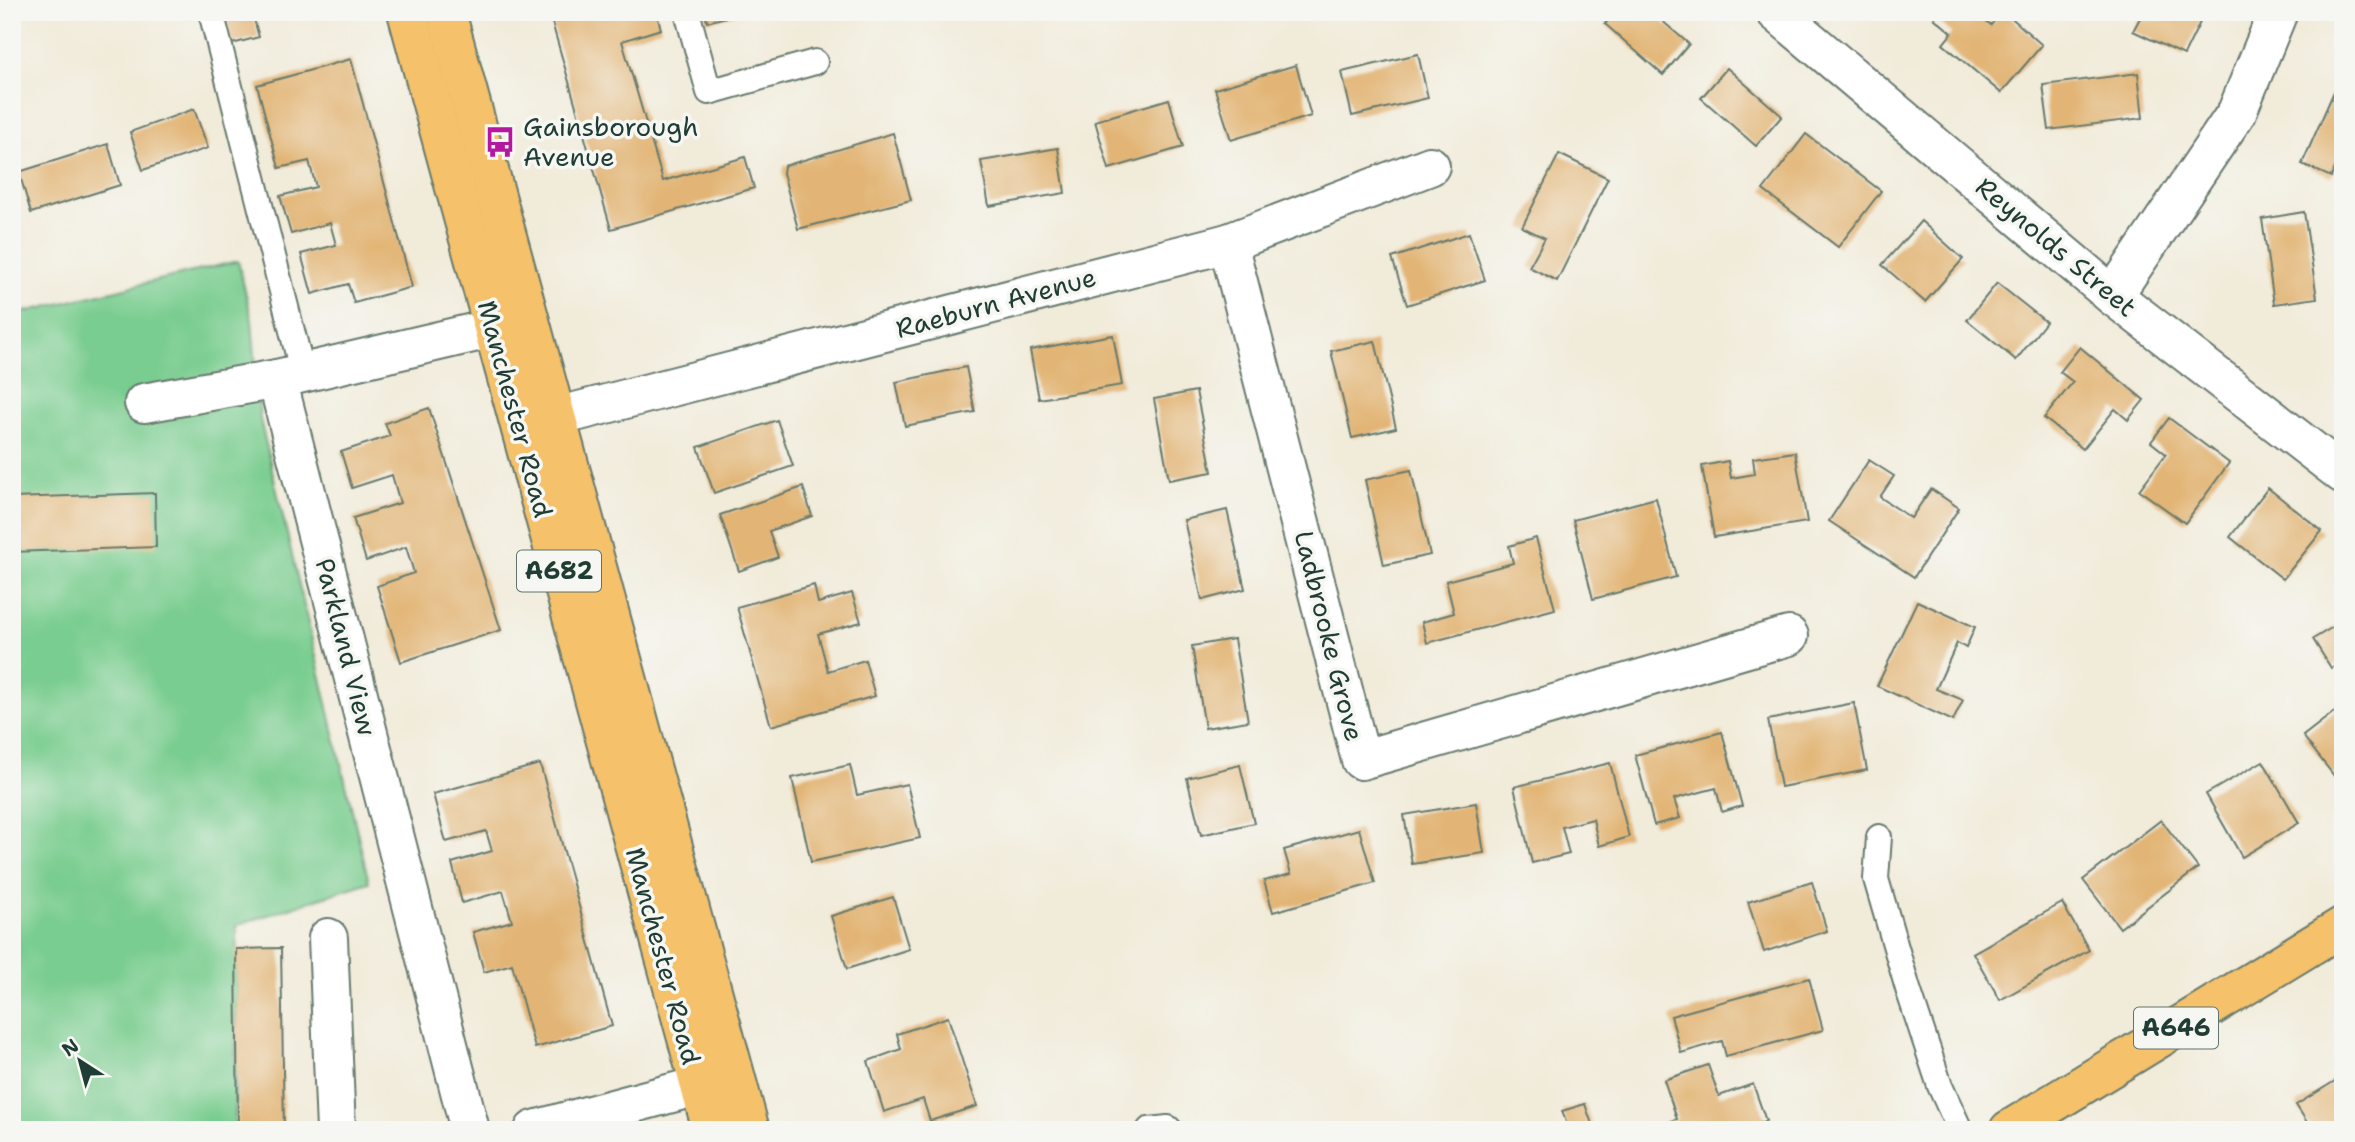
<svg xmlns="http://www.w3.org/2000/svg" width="2355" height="1142" font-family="'Shantell Sans',sans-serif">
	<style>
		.green { fill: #7acd90; stroke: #4c8562; stroke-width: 2 }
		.building { fill: #e2b576 }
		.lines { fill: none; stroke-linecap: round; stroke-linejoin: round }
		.lane-casing { stroke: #687a6e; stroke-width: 28 }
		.street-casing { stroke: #687a6e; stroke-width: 42 }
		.primary-casing { stroke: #687a6e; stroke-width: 42 }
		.highway-casing { stroke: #687a6e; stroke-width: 42 }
		.lane { stroke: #fff; stroke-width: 24 }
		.street { stroke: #fff; stroke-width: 38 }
		.primary { stroke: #f5c16b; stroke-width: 38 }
		.highway { stroke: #f5c16b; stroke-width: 38 }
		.labels { text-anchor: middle; stroke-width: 7; stroke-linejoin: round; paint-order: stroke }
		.shield { fill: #f6f6f2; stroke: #60746d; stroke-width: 2 }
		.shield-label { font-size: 24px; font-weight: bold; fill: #1f3d34 }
		.poi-label { font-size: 26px; fill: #1f3d34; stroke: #f6f6f2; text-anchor: start }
		.street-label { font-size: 26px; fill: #1f3d34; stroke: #f6f6f2 }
	</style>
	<rect width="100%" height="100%" fill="#f6f6f2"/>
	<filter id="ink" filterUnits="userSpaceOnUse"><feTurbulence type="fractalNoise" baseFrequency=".0143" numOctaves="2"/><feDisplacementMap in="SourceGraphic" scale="14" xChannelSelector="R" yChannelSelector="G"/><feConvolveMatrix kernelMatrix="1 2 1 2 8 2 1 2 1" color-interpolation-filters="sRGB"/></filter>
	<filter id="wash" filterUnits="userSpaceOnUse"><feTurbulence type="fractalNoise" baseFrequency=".00686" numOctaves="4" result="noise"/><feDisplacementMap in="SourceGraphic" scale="28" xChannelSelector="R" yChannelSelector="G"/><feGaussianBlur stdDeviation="1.57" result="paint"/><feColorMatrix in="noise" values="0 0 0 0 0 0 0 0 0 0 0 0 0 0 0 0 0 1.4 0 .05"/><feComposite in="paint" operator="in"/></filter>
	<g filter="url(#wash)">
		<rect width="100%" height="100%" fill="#f1ebd9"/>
		<path class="green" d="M 238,261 L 252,320 L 260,419 L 369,882 L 237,925 L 235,1130 L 12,1130 L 12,315 Z"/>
		<g id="blocks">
			<g class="building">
				<path d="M 224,12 L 252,12 L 259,37 L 232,44 Z"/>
				<path d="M 549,12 L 656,12 L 661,29 L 622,41 L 663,181 L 745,157 L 754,188 L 611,229 Z"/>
				<path d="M 705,12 L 742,12 L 742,13 L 707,22 Z"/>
				<path d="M 1615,12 L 1652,12 L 1689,44 L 1663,75 L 1605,24 Z"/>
				<path d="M 1939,12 L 1976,12 L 1991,25 L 2001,12 L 2005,12 L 2042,45 L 2001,93 L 1943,44 L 1952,33 L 1934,18 Z"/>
				<path d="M 2143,12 L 2205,12 L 2184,55 L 2133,31 Z"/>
				<path d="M 1418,54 L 1428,98 L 1352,116 L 1342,72 Z"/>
				<path d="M 351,59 L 412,287 L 354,303 L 348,284 L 312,294 L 301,254 L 336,245 L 330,223 L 291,234 L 280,196 L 316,187 L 309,161 L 279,168 L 257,85 Z"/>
				<path d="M 1296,65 L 1311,116 L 1231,140 L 1215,89 Z"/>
				<path d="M 1727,68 L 1782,116 L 1756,146 L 1701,98 Z"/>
				<path d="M 2343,71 L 2343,151 L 2331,177 L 2302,164 Z"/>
				<path d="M 2138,73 L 2143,118 L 2049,130 L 2043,85 Z"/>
				<path d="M 1169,99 L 1183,147 L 1109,169 L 1095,121 Z"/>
				<path d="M 194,109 L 208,148 L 143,170 L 130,132 Z"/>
				<path d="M 893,133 L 911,200 L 798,229 L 783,173 L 784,166 Z"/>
				<path d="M 1806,134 L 1881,191 L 1838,247 L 1763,190 Z"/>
				<path d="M 108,144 L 120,185 L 31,213 L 19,172 Z"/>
				<path d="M 1058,148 L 1065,193 L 989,206 L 981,161 Z"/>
				<path d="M 1559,154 L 1608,178 L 1557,281 L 1529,267 L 1545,238 L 1522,227 Z"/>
				<path d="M 2304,212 L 2317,298 L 2274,304 L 2262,219 Z"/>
				<path d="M 1921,221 L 1963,259 L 1925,302 L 1882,265 Z"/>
				<path d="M 1469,233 L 1485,280 L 1407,305 L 1392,258 Z"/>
				<path d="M 1997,283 L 2046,322 L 2016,360 L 1967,320 Z"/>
				<path d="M 1113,335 L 1122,385 L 1039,399 L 1030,350 Z"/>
				<path d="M 1375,341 L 1396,428 L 1352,438 L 1331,351 Z"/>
				<path d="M 2080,347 L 2144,400 L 2128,420 L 2115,409 L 2083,449 L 2044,418 L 2073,382 L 2060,372 Z"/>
				<path d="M 966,367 L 975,412 L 905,426 L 896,382 Z"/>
				<path d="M 1196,391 L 1212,472 L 1169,480 L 1154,399 Z"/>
				<path d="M 429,408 L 501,630 L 401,662 L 377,586 L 414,573 L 406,547 L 366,561 L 353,518 L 400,503 L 392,475 L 352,488 L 341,452 L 390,436 L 385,423 Z"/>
				<path d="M 2169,418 L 2229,463 L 2185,523 L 2139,490 L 2166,454 L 2151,442 Z"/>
				<path d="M 777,420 L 793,466 L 714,493 L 698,447 Z"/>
				<path d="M 1795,452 L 1807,522 L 1714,537 L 1702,466 L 1728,461 L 1731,478 L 1755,474 L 1753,458 Z"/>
				<path d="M 1869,460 L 1894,476 L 1880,497 L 1911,518 L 1931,489 L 1959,508 L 1914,577 L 1829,521 Z"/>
				<path d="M 1411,470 L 1430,555 L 1384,565 L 1365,480 Z"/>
				<path d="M 803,487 L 812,516 L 769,531 L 778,557 L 739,571 L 720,515 Z"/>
				<path d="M 2268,488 L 2322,531 L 2283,579 L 2230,537 Z"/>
				<path d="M 155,493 L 156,547 L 12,552 L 12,498 Z"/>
				<path d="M 1656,498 L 1676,577 L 1593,599 L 1573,520 Z"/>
				<path d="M 1227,510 L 1245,589 L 1202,600 L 1184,520 Z"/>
				<path d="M 1536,538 L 1555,609 L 1427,643 L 1422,622 L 1454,613 L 1446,581 L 1513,563 L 1509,546 Z"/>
				<path d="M 814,585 L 818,603 L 852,593 L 861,622 L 818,634 L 828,671 L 865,660 L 875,696 L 771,726 L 737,607 Z"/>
				<path d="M 1917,601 L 1975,627 L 1966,648 L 1957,643 L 1936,689 L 1963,700 L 1953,721 L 1877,686 Z"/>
				<path d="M 2338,624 L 2343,632 L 2343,661 L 2331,668 L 2313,639 Z"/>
				<path d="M 1234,639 L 1248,721 L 1205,728 L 1192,646 Z"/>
				<path d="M 1854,703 L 1867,770 L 1781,787 L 1768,720 Z"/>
				<path d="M 2343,705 L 2343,778 L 2338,781 L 2303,736 Z"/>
				<path d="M 1722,732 L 1742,806 L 1722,812 L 1716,788 L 1674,799 L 1680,818 L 1654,825 L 1635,755 Z"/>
				<path d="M 2263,761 L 2299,823 L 2242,857 L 2206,794 Z"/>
				<path d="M 1610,763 L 1629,837 L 1599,846 L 1593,819 L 1562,827 L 1569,854 L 1532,863 L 1514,787 Z"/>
				<path d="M 540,764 L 612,1026 L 535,1048 L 512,964 L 484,972 L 473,932 L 512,921 L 503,891 L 462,903 L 452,863 L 492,851 L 486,831 L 446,842 L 433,794 Z"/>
				<path d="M 850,765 L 857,795 L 907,784 L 920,838 L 811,862 L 792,778 Z"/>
				<path d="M 1240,765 L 1254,823 L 1201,835 L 1187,778 Z"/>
				<path d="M 1476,803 L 1484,853 L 1412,864 L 1404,815 Z"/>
				<path d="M 2161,820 L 2198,868 L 2120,928 L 2083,880 Z"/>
				<path d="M 1359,829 L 1375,883 L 1273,912 L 1264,881 L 1291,874 L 1284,850 Z"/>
				<path d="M 1812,882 L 1827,931 L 1764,952 L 1748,902 Z"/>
				<path d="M 893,897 L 909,949 L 847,969 L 831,916 Z"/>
				<path d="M 2062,903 L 2089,950 L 2000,1000 L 1973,953 Z"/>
				<path d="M 281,948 L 284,1130 L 238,1130 L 236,949 Z"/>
				<path d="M 1809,978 L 1823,1030 L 1726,1056 L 1722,1041 L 1681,1053 L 1671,1016 Z"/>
				<path d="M 948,1017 L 977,1106 L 930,1121 L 923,1099 L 884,1112 L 868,1061 L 901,1049 L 897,1034 Z"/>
				<path d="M 1708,1065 L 1719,1096 L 1753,1084 L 1766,1121 L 1742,1130 L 1648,1130 L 1677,1119 L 1664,1080 Z"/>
				<path d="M 2343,1076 L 2343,1130 L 2312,1130 L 2296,1105 Z"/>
				<path d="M 1585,1104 L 1594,1130 L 1569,1130 L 1562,1111 Z"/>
			</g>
		</g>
	</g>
	<g filter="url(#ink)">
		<use href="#blocks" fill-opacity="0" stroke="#687a6e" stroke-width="2"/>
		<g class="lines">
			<defs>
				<g id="lane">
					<path d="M 211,12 L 303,374"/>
					<path d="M 687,12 L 709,92 L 815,62"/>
					<path d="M 1879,837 L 1876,879 L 1908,989 L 1940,1086 L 1960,1130"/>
					<path d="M 1149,1130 L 1168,1128 L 1170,1130"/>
				</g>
				<g id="street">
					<path d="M 1776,12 L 2113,296 L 2343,474"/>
					<path d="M 1228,243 L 1361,760 L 1789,636"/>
					<path d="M 2113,296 L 2237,112 L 2278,12"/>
					<path d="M 144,403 L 277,379"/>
					<path d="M 556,417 L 1228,243 L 1430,166"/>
					<path d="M 328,938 L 336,1130"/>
					<path d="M 470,1130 L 277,379 L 494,328"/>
					<path d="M 534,1130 L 698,1086"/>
				</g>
				<g id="primary">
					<path d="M 407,12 L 712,1130"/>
					<path d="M 446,12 L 750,1130"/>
				</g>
				<path id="highway" d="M 2009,1130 L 2343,926"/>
			</defs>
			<use href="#lane" class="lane-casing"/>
			<use href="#street" class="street-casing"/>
			<use href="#primary" class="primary-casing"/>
			<use href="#highway" class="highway-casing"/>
			<use href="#lane" class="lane"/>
			<use href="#street" class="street"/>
			<use href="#primary" class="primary"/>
			<use href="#highway" class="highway"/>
		</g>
	</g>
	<defs>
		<symbol id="bus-bare" viewBox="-9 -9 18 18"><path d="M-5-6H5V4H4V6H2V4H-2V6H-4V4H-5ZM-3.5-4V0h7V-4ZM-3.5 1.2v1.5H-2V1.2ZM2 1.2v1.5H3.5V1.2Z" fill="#b5179e" stroke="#f6f6f2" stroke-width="2.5" paint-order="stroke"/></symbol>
	</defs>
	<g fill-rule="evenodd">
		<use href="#bus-bare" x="478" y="120" width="44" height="44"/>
	</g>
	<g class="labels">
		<g class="shield">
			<rect x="517" y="550.5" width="84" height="41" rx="5"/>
			<rect x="2134" y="1007.5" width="84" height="41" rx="5"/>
		</g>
		<g class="shield-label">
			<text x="559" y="579">A682</text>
			<text x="2176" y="1036">A646</text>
		</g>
		<g class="poi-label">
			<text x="523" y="136">Gainsborough<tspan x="523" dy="30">Avenue</tspan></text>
		</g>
		<g class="street-label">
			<text transform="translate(2056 247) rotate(40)" y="9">Reynolds Street</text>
			<text transform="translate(996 303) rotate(-15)" y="9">Raeburn Avenue</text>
			<text transform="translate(515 409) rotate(75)" y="9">Manchester Road</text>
			<text transform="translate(1329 636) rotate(76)" y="9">Ladbrooke Grove</text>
			<text transform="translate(346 647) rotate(76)" y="9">Parkland View</text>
			<text transform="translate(663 956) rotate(75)" y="9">Manchester Road</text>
		</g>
	</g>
	<rect width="2355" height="1142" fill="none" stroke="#f6f6f2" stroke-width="42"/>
	<g transform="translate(80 1061) rotate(324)" stroke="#f6f6f2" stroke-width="5" paint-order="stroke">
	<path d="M0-5L12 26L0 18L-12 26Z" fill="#1f3d34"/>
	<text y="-10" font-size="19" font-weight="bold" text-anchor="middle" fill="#1f3d34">N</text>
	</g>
</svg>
